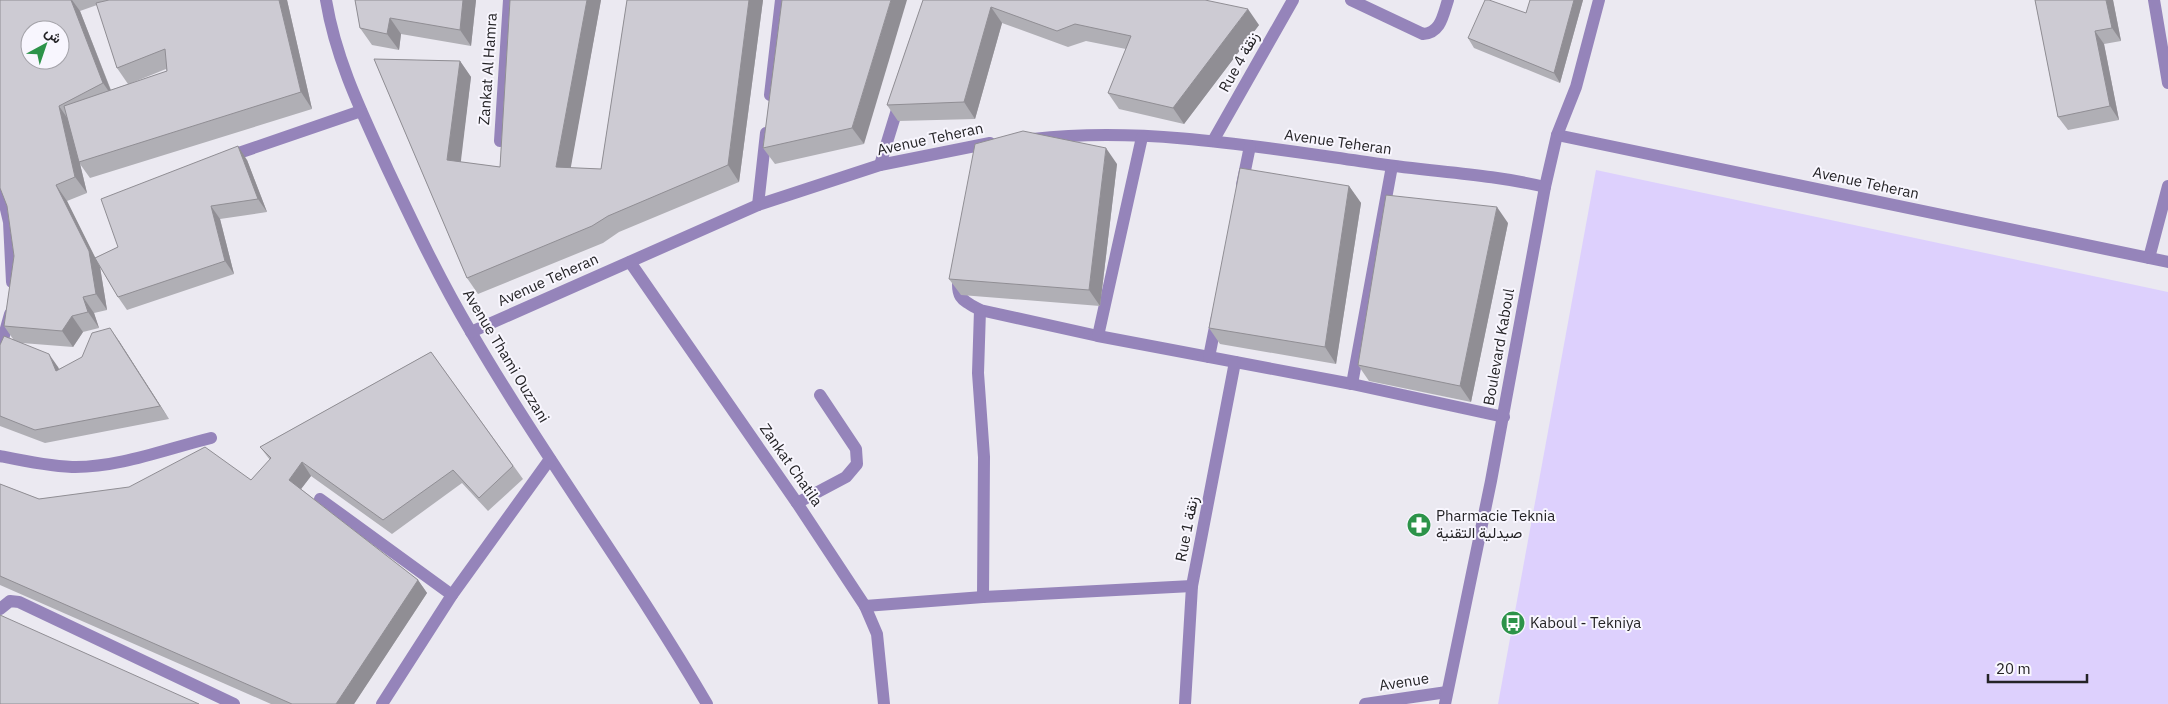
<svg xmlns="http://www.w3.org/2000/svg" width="2168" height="704" font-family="'IBM Plex Sans',Vazirmatn,sans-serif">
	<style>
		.green { fill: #ddd0fd }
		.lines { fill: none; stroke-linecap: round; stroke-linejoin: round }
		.minor { stroke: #9584ba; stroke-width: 12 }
		.wall { fill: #b0afb5; fill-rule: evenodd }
		.shaded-wall { fill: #908e94 }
		.building { fill: #cdcbd3; stroke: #908e94; fill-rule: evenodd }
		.labels { text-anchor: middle; stroke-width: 4; stroke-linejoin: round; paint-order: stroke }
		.street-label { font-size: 15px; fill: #242326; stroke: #f8f6fe }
		.poi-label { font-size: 15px; fill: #242326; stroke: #f8f6fe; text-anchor: start }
	</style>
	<rect width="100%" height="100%" fill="#ebe9f1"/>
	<path class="green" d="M 1596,170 L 2168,292 L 2168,704 L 1498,704 Z"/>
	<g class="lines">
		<g class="minor">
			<path d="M 326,0 C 336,61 363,115 388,170 C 414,225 440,280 471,332 C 545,459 633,577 707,704"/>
			<path d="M 1351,0 L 1423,34 C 1441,33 1443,15 1448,0"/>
			<path d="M 2154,0 L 2168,83"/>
			<path d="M 770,95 L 781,0"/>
			<path d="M 1557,135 L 2168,262"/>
			<path d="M 1033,139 C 1148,126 1266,148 1380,164 C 1435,172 1491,174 1545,187"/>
			<path d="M 500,141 L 509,0"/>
			<path d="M 1213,141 L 1293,0"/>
			<path d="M 227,157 L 361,111"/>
			<path d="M 880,165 L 900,100"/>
			<path d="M 0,184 L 9,222 L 12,282"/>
			<path d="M 1242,185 L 1250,146"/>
			<path d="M 758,205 L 766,133"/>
			<path d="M 2149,258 L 2168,186"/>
			<path d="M 630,262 L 797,503 L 865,606 L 877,634 L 884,704"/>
			<path d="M 959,275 C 955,298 962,300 980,310 L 1098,336 L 1352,384 L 1504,417"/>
			<path d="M 980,310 L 978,373 L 984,457 L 983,597"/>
			<path d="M 471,332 L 758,205 L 880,165 L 990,143"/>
			<path d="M 1098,336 L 1142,137"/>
			<path d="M 0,350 L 10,314"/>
			<path d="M 1209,357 L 1217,317"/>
			<path d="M 1352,384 L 1392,166"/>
			<path d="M 0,456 C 24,461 47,466 72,467 C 118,468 166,449 211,438"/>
			<path d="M 320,499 L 452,595"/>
			<path d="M 797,503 L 846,477 L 857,464 L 856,449 L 820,395"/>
			<path d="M 865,606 L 983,597 L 1192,586"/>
			<path d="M 0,609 L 10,601 L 19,602 L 234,704"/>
			<path d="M 382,704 L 452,595 L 550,459"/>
			<path d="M 1185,704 L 1192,586 L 1235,362"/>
			<path d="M 1365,704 L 1447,692"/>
			<path d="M 1445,704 L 1491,481 L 1545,187 L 1557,135 L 1576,87 L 1599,0"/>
		</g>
	</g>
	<g class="wall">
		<path d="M 0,0 L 287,0 L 312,109 L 90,178 L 80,164 L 87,193 L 67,201 L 95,258 L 118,247 L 247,160 L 267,212 L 220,219 L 234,274 L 127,310 L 118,297 L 100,267 L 107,310 L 94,313 L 99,328 L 83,332 L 73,347 L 22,343 L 58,367 L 59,369 L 119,341 L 169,419 L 45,443 L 0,426 L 0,345 L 13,339 L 4,326 L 14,256 L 7,206 ZM 97,5 L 117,68 L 128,84 L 111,90 L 80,11 ZM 166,69 L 167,71 L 129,84 Z"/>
		<path d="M 355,0 L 476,0 L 471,46 L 401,34 L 399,50 L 372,45 L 360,28 Z"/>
		<path d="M 510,0 L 601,0 L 570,168 L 601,169 L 627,0 L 763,0 L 739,182 L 619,232 L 603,243 L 478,294 L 467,278 L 374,59 L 460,61 L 471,77 L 460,162 L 500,167 Z"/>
		<path d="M 782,0 L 864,144 L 775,164 L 763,148 Z"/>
		<path d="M 923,0 L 1259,25 L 1184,124 L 1119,109 L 1108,93 L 1126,49 L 1086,41 L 1068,47 L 1002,23 L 975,119 L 898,121 L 887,105 Z"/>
		<path d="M 1530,0 L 1583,0 L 1560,83 L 1474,48 L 1468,38 L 1526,13 Z"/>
		<path d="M 2035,0 L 2113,0 L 2121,41 L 2104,44 L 2119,120 L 2068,130 L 2058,117 Z"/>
		<path d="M 1117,164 L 1100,306 L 961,295 L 949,279 Z"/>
		<path d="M 1349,186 L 1361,203 L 1336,364 L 1220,344 L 1209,328 Z"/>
		<path d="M 1508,223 L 1471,402 L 1369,381 L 1358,365 Z"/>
		<path d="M 431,352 L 523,479 L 488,511 L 462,483 L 392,534 L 311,476 L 301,489 L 418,580 L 427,593 L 354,704 L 271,704 L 0,585 L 0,484 L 39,499 L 251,480 L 270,460 L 260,447 Z"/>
	</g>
	<g class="shaded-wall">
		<path d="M 71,0 L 72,0 L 80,11 L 114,99 L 103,83 Z"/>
		<path d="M 279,0 L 287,0 L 312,109 L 301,92 Z"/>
		<path d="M 463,0 L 476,0 L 471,46 L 460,30 Z"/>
		<path d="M 587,0 L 601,0 L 568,183 L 556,167 Z"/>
		<path d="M 749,0 L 763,0 L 739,182 L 728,165 Z"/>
		<path d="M 891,0 L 907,0 L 864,144 L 852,128 Z"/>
		<path d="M 1574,0 L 1583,0 L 1560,83 L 1554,73 Z"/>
		<path d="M 2106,0 L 2113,0 L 2121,41 L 2112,28 Z"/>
		<path d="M 991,7 L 1002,23 L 975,119 L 964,102 Z"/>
		<path d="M 1248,9 L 1259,25 L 1184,124 L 1173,108 Z"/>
		<path d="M 390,18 L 401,34 L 399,50 L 387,34 Z"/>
		<path d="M 2095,31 L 2104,44 L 2119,120 L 2110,106 Z"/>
		<path d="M 460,61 L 471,77 L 459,177 L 447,160 Z"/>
		<path d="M 59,106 L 70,122 L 87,193 L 75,177 Z"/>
		<path d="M 238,146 L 247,160 L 267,212 L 258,199 Z"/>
		<path d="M 1106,148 L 1117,164 L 1100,306 L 1089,290 Z"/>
		<path d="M 56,185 L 67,201 L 100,267 L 107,310 L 96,294 Z"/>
		<path d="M 1349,186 L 1361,203 L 1336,364 L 1325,347 Z"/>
		<path d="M 211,206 L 220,219 L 234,274 L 225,261 Z"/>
		<path d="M 1497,207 L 1508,223 L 1471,402 L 1460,386 Z"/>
		<path d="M 83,297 L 94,313 L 99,328 L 88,312 Z"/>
		<path d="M 72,316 L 83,332 L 73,347 L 62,331 Z"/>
		<path d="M 110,328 L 119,341 L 169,419 L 160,406 Z"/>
		<path d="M 49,354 L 58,367 L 65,384 L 56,371 Z"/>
		<path d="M 302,462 L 311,476 L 298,493 L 289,480 Z"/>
		<path d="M 418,580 L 427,593 L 354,704 L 336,704 Z"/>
	</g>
	<g class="building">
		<path d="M 0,0 L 71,0 L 103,83 L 59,106 L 75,177 L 56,185 L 89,251 L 96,294 L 83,297 L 88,312 L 72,316 L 62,331 L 4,326 L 14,256 L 7,206 L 0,188 ZM 30,30 L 60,30 L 60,60 L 30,60 Z"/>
		<path d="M 109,0 L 279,0 L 301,92 L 79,162 L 64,106 L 167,71 L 165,49 L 117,68 L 96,3 Z"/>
		<path d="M 355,0 L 463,0 L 460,30 L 390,18 L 387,34 L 360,28 Z"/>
		<path d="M 510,0 L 587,0 L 556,167 L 601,169 L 627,0 L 749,0 L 728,165 L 608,216 L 592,226 L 467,278 L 374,59 L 460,61 L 447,160 L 500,167 Z"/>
		<path d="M 782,0 L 891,0 L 852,128 L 763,148 Z"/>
		<path d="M 923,0 L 1205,0 L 1248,9 L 1173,108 L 1108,93 L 1131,36 L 1075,24 L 1057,31 L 991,7 L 964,102 L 887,105 Z"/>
		<path d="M 1485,0 L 1489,0 L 1526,13 L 1530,0 L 1574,0 L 1554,73 L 1468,38 Z"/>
		<path d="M 2035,0 L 2106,0 L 2112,28 L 2095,31 L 2110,106 L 2058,117 Z"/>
		<path d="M 1023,131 L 1106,148 L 1089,290 L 949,279 L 975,144 Z"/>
		<path d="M 238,146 L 258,199 L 211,206 L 225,261 L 118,297 L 95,258 L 118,247 L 101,199 Z"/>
		<path d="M 1240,168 L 1349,186 L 1325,347 L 1209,328 Z"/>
		<path d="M 1386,195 L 1497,207 L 1460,386 L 1358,365 Z"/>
		<path d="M 110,328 L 160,406 L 35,430 L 0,416 L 0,345 L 4,336 L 49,354 L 56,371 L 82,357 L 92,333 Z"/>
		<path d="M 431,352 L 513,466 L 479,498 L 453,470 L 383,520 L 302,462 L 289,480 L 418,580 L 336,704 L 292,704 L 0,576 L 0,484 L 39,499 L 129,487 L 205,447 L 251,480 L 271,458 L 260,447 Z"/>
		<path d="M 0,615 L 199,704 L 0,704 Z"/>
	</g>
	<defs>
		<symbol id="pharmacy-disc" viewBox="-11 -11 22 22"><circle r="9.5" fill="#2c9349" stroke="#f8f6fe"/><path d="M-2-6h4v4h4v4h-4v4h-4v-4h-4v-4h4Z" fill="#fff"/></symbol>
		<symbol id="bus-disc" viewBox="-11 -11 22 22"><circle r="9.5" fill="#2c9349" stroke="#f8f6fe"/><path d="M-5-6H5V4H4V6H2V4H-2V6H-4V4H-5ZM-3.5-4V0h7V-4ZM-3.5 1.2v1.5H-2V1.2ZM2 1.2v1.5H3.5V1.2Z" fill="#fff"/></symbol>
	</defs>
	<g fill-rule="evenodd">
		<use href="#pharmacy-disc" x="1405" y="511" width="28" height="28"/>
		<use href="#bus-disc" x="1499" y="609" width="28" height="28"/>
	</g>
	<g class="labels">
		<g class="street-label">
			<text transform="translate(1239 62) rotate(-61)" y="5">Rue 4 زنقة</text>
			<text transform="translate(488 69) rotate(-86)" y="5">Zankat Al Hamra</text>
			<text transform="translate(930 139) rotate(-12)" y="5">Avenue Teheran</text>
			<text transform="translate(1338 142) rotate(8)" y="5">Avenue Teheran</text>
			<text transform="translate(1866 183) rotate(12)" y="5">Avenue Teheran</text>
			<text transform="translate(548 280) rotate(-24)" y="5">Avenue Teheran</text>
			<text transform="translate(1499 347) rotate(-80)" y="5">Boulevard Kaboul</text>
			<text transform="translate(506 356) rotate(59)" y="5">Avenue Thami Ouzzani</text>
			<text transform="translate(791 465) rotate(55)" y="5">Zankat Chatila</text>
			<text transform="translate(1187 529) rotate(-79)" y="5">Rue 1 زنقة</text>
			<text transform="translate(1404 682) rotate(-9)" y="5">Avenue</text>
		</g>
		<g class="poi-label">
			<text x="1436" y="521">Pharmacie Teknia<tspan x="1436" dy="17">صيدلية التقنية</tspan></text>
			<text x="1530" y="628">Kaboul - Tekniya</text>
		</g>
	</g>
	<g transform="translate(45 45) rotate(40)"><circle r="24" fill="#f8f6fe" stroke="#a3a2a8"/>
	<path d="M0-4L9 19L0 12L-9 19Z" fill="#2c9349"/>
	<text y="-8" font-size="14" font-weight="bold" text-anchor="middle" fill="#242326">ش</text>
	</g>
	<path d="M1988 674v8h99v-8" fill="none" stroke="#242326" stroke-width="2.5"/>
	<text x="1996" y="674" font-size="15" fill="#242326" stroke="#f8f6fe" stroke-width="4" paint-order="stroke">20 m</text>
</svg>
